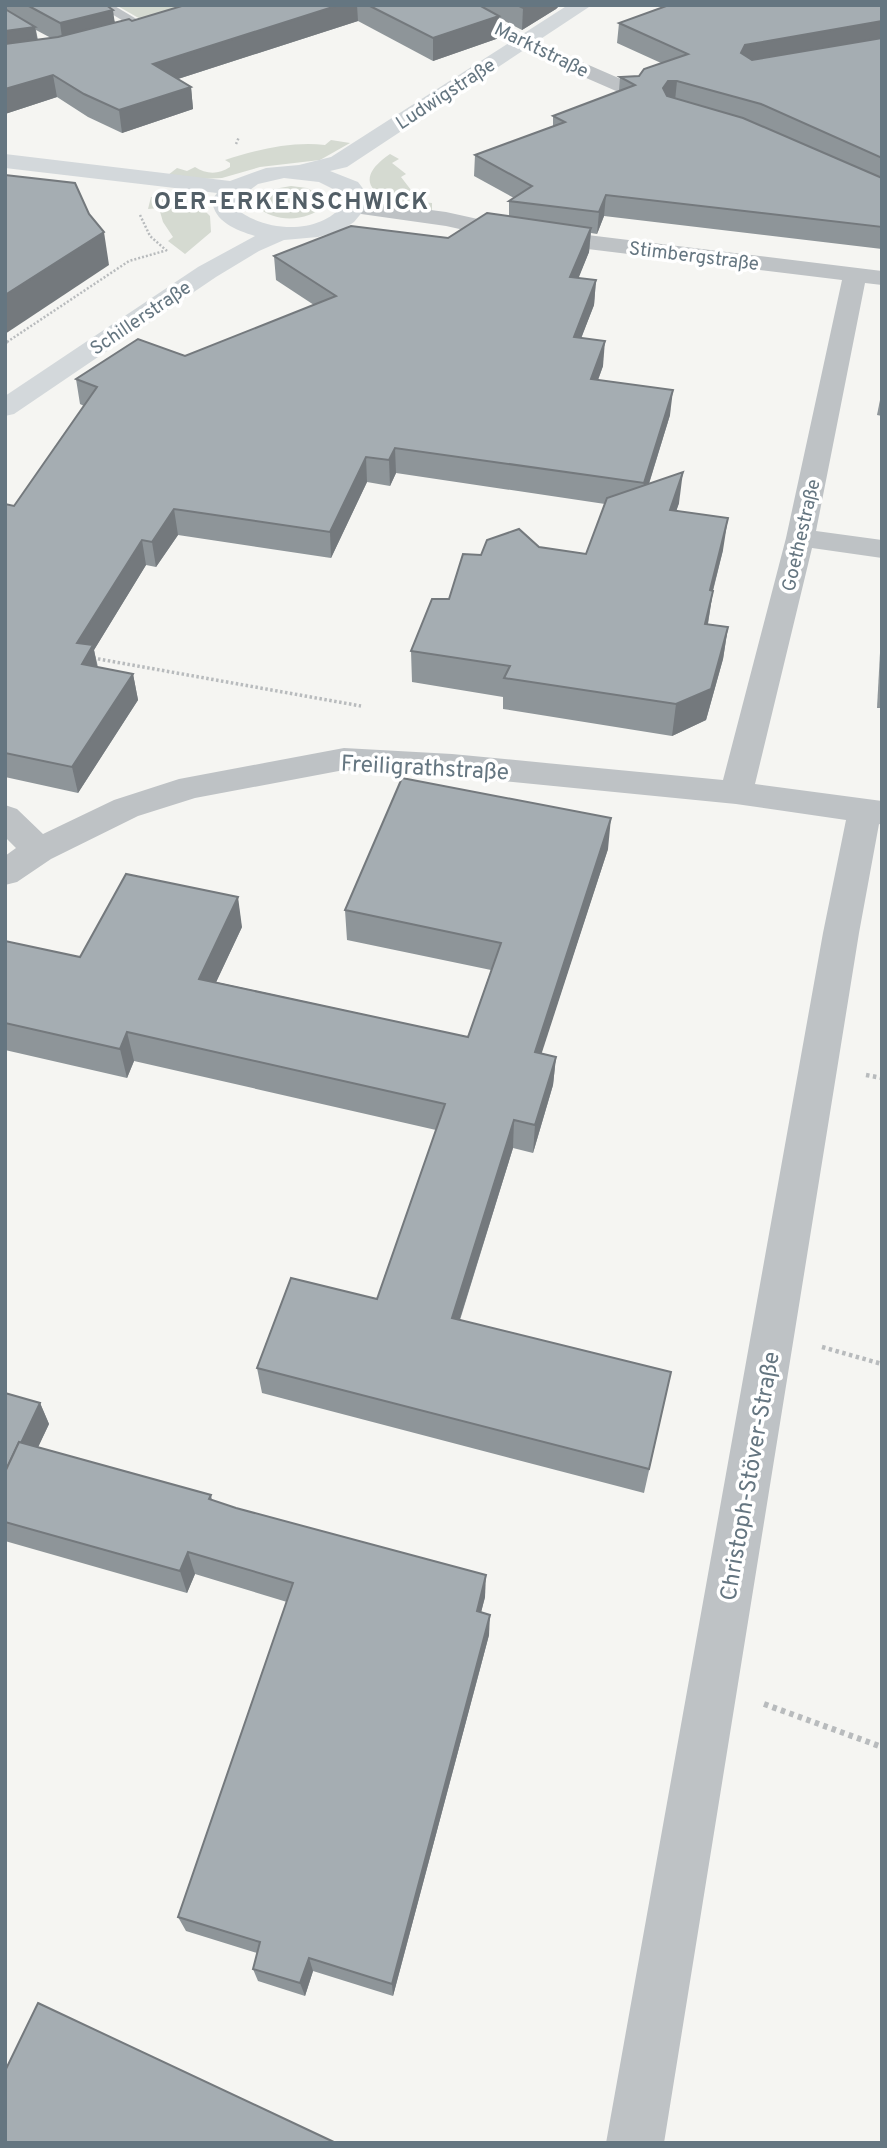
<svg xmlns="http://www.w3.org/2000/svg" width="887" height="2148" font-family="Overpass,sans-serif">
	<style>
		.green { fill: #d5dad1 }
		.lines { fill: none; stroke-linecap: round; stroke-linejoin: round }
		.path-far3 { stroke: #b8bbbd; stroke-width: 2.5; stroke-dasharray: 2 2; stroke-linecap: butt }
		.path-far2 { stroke: #b8bbbd; stroke-width: 3.5; stroke-dasharray: 2.5 2.5; stroke-linecap: butt }
		.path-far1 { stroke: #b8bbbd; stroke-width: 4.5; stroke-dasharray: 3.5 3.5; stroke-linecap: butt }
		.path { stroke: #b8bbbd; stroke-width: 6; stroke-dasharray: 4.5 4.5; stroke-linecap: butt }
		.lane { fill: #bec2c5; fill-rule: evenodd }
		.street { fill: #bec2c5; fill-rule: evenodd }
		.secondary { fill: #d3d8db; fill-rule: evenodd }
		.wall { fill: #8e9599; fill-rule: evenodd }
		.shaded-wall { fill: #74797d }
		.building { fill: #a5adb2; stroke: #74797d; stroke-width: 2 }
		.labels { text-anchor: middle; stroke-width: 7; stroke-linejoin: round; paint-order: stroke }
		.far-street-label { font-size: 19px; fill: #657681; stroke: #fff }
		.street-label { font-size: 23px; fill: #657681; stroke: #fff }
		.far-district-label { font-size: 24px; font-weight: bold; letter-spacing: 2px; fill: #535f67; stroke: #fff }
	</style>
	<rect width="100%" height="100%" fill="#f5f5f2"/>
	<g class="green">
		<path d="M 116,5 L 209,5 L 142,20 Z"/>
		<path d="M 331,140 L 350,143 L 320,160 L 260,167 L 222,178 L 201,179 L 168,175 L 177,168 L 187,171 L 195,167 C 206,174 218,175 230,167 L 230,163 L 225,160 C 256,150 292,141 325,145 Z"/>
		<path d="M 390,154 L 399,159 L 392,163 L 406,174 L 401,177 L 411,190 L 417,189 L 421,202 L 432,203 L 432,212 C 401,207 337,190 390,154 Z"/>
		<path d="M 291,186 L 307,188 L 323,197 L 324,205 C 309,222 274,223 258,207 L 261,195 L 274,189 Z"/>
		<path d="M 151,197 C 171,199 196,200 210,216 L 211,232 L 185,254 L 168,241 L 173,237 L 163,222 L 159,208 L 148,209 Z"/>
	</g>
	<g class="lines">
		<g class="path-far3">
			<path d="M 236,144 L 239,137"/>
			<path d="M 140,215 L 150,236 L 167,251"/>
			<path d="M 7,342 L 129,261 L 164,251"/>
		</g>
		<g class="path-far2">
			<path d="M 5,343 L 9,340"/>
			<path d="M 93,658 L 361,706"/>
		</g>
		<g class="path-far1">
			<path d="M 866,1075 L 882,1078"/>
			<path d="M 822,1347 L 882,1364"/>
		</g>
		<path class="path" d="M 764,1704 L 882,1747"/>
		<path class="lane" d="M 97,5 L 113,5 L 155,30 L 148,34 L 143,33 Z"/>
		<g class="street">
			<path d="M 446,5 L 471,5 L 545,46 L 637,86 L 640,90 L 637,94 L 623,94 L 531,54 Z"/>
			<path d="M 355,200 L 446,212 L 505,225 L 882,271 L 882,285 L 865,283 L 816,531 L 882,540 L 882,558 L 812,548 L 755,784 L 882,801 L 882,825 L 879,824 L 859,933 L 664,2143 L 606,2143 L 823,933 L 846,820 L 736,804 L 452,776 L 344,770 L 195,798 L 138,816 L 51,859 L 17,882 L 5,885 L 5,856 L 16,848 L 5,837 L 5,805 L 17,809 L 43,834 L 114,800 L 179,779 L 344,748 L 452,754 L 723,780 L 786,538 L 842,280 L 505,239 L 446,226 L 347,212 L 343,207 L 347,202 Z"/>
		</g>
		<path class="secondary" d="M 568,5 L 592,5 L 347,167 L 330,171 L 358,182 L 368,195 L 364,210 L 354,222 L 342,230 L 318,237 L 284,240 L 259,251 L 216,277 L 14,414 L 5,416 L 5,396 L 198,267 L 255,236 C 236,230 214,222 212,200 L 217,193 L 5,168 L 5,154 L 230,181 L 266,168 L 299,165 L 331,157 ZM 284,178 L 319,182 L 345,195 L 344,204 C 319,236 264,232 235,208 L 235,201 L 258,184 Z"/>
	</g>
	<g class="wall">
		<path d="M 5,5 L 106,5 L 115,22 L 132,21 L 185,5 L 560,5 L 556,9 L 522,30 L 499,18 L 499,38 L 433,61 L 358,21 L 178,79 L 191,87 L 193,109 L 122,133 L 88,117 L 57,97 L 5,114 ZM 36,30 L 51,38 L 38,40 Z"/>
		<path d="M 882,5 L 882,249 L 604,216 L 597,234 L 591,233 L 589,252 L 578,278 L 596,280 L 594,305 L 581,338 L 603,366 L 598,380 L 670,415 L 649,484 L 679,503 L 676,511 L 723,550 L 713,591 L 708,624 L 728,627 L 723,659 L 706,720 L 672,736 L 503,709 L 503,697 L 412,682 L 411,651 L 481,555 L 539,547 L 586,554 L 605,504 L 396,473 L 390,486 L 367,482 L 331,558 L 178,535 L 156,567 L 146,565 L 94,650 L 98,667 L 133,674 L 138,700 L 78,793 L 5,777 L 5,504 L 14,506 L 84,406 L 80,404 L 76,379 L 185,356 L 314,305 L 276,280 L 274,256 L 448,238 L 509,216 L 509,201 L 514,198 L 474,176 L 475,155 L 553,126 L 553,116 L 619,91 L 620,77 L 639,76 L 661,63 L 617,43 L 619,23 Z"/>
		<path d="M 882,390 L 882,416 L 877,415 Z"/>
		<path d="M 882,616 L 882,708 L 877,708 Z"/>
		<path d="M 608,849 L 541,1053 L 556,1057 L 553,1085 L 533,1153 L 513,1148 L 460,1320 L 671,1372 L 644,1493 L 262,1393 L 257,1368 L 377,1299 L 436,1130 L 134,1061 L 127,1078 L 5,1050 L 5,941 L 80,957 L 242,927 L 216,982 L 468,1037 L 491,970 L 347,940 L 345,910 Z"/>
		<path d="M 5,1393 L 40,1403 L 49,1424 L 38,1447 L 211,1495 L 212,1500 L 485,1597 L 481,1612 L 489,1635 L 393,1996 L 313,1971 L 305,1996 L 258,1981 L 253,1969 L 257,1953 L 186,1931 L 178,1917 L 287,1602 L 195,1574 L 187,1593 L 5,1541 Z"/>
	</g>
	<g class="shaded-wall">
		<path d="M 339,5 L 357,5 L 358,21 L 156,86 L 153,64 Z"/>
		<path d="M 529,5 L 560,5 L 556,9 L 522,30 L 523,8 Z"/>
		<path d="M 113,10 L 116,32 L 63,45 L 60,23 Z"/>
		<path d="M 499,16 L 499,38 L 433,61 L 433,38 Z"/>
		<path d="M 882,21 L 882,40 L 738,74 L 741,53 L 745,45 Z"/>
		<path d="M 35,27 L 39,49 L 5,53 L 5,31 Z"/>
		<path d="M 53,75 L 57,97 L 5,114 L 5,89 Z"/>
		<path d="M 668,81 L 677,81 L 675,101 L 666,102 L 663,88 Z"/>
		<path d="M 191,87 L 193,109 L 122,133 L 119,110 Z"/>
		<path d="M 606,195 L 604,216 L 597,234 L 599,212 Z"/>
		<path d="M 591,228 L 589,252 L 569,302 L 570,277 Z"/>
		<path d="M 104,232 L 109,265 L 5,334 L 5,295 Z"/>
		<path d="M 596,280 L 594,305 L 572,362 L 574,337 Z"/>
		<path d="M 605,341 L 603,366 L 589,404 L 591,379 Z"/>
		<path d="M 673,390 L 670,415 L 641,509 L 644,483 Z"/>
		<path d="M 395,448 L 396,473 L 390,486 L 389,460 Z"/>
		<path d="M 366,457 L 367,482 L 331,558 L 330,532 Z"/>
		<path d="M 683,472 L 679,503 L 666,541 L 670,510 Z"/>
		<path d="M 174,509 L 178,535 L 156,567 L 152,542 Z"/>
		<path d="M 728,518 L 723,550 L 705,621 L 710,590 Z"/>
		<path d="M 142,540 L 146,565 L 94,650 L 98,671 L 88,690 L 77,643 Z"/>
		<path d="M 713,591 L 708,622 L 700,655 L 705,624 Z"/>
		<path d="M 728,627 L 723,659 L 706,720 L 672,736 L 676,704 Z"/>
		<path d="M 133,674 L 138,700 L 78,793 L 72,767 Z"/>
		<path d="M 611,818 L 608,849 L 533,1080 L 535,1052 Z"/>
		<path d="M 238,897 L 242,927 L 204,1008 L 199,979 Z"/>
		<path d="M 127,1032 L 134,1061 L 127,1078 L 120,1049 Z"/>
		<path d="M 556,1057 L 553,1085 L 533,1153 L 535,1125 Z"/>
		<path d="M 514,1120 L 513,1148 L 452,1344 L 452,1318 Z"/>
		<path d="M 40,1403 L 49,1424 L 16,1494 L 7,1473 Z"/>
		<path d="M 188,1552 L 195,1574 L 187,1593 L 180,1571 Z"/>
		<path d="M 486,1575 L 485,1597 L 476,1632 L 477,1611 Z"/>
		<path d="M 490,1615 L 489,1635 L 393,1996 L 392,1984 Z"/>
		<path d="M 309,1958 L 313,1971 L 305,1996 L 300,1983 Z"/>
	</g>
	<g class="building">
		<path d="M 27,5 L 106,5 L 113,10 L 60,23 Z"/>
		<path d="M 185,5 L 339,5 L 153,64 L 191,87 L 119,110 L 84,94 L 53,75 L 5,89 L 5,44 L 58,37 L 129,19 L 132,21 Z"/>
		<path d="M 368,5 L 479,5 L 499,16 L 433,38 Z"/>
		<path d="M 517,5 L 529,5 L 523,8 Z"/>
		<path d="M 669,5 L 882,5 L 882,21 L 745,45 L 741,53 L 752,60 L 882,38 L 882,158 L 761,104 L 677,81 L 668,81 L 663,88 L 667,96 L 743,118 L 882,178 L 882,227 L 606,195 L 599,212 L 509,201 L 532,186 L 475,155 L 565,122 L 553,116 L 635,85 L 620,77 L 639,76 L 644,69 L 688,54 L 619,23 Z"/>
		<path d="M 5,9 L 35,27 L 5,31 Z"/>
		<path d="M 5,175 L 75,183 L 89,214 L 104,232 L 5,295 Z"/>
		<path d="M 487,213 L 591,228 L 570,277 L 596,280 L 574,337 L 605,341 L 591,379 L 673,390 L 644,483 L 395,448 L 389,460 L 366,457 L 330,532 L 174,509 L 152,542 L 142,540 L 77,643 L 93,645 L 82,664 L 133,674 L 72,767 L 5,753 L 5,504 L 14,506 L 97,387 L 76,379 L 138,339 L 185,356 L 336,296 L 274,256 L 351,226 L 448,238 Z"/>
		<path d="M 683,472 L 670,510 L 728,518 L 710,590 L 713,591 L 705,624 L 728,627 L 711,689 L 676,704 L 504,678 L 510,666 L 411,651 L 432,599 L 449,599 L 463,554 L 481,555 L 487,540 L 519,529 L 539,547 L 586,554 L 607,498 Z"/>
		<path d="M 402,778 L 611,818 L 535,1052 L 556,1057 L 535,1125 L 514,1120 L 452,1318 L 671,1372 L 649,1469 L 257,1368 L 291,1278 L 377,1299 L 445,1104 L 127,1032 L 120,1049 L 5,1023 L 5,941 L 80,957 L 126,874 L 238,897 L 199,979 L 468,1037 L 501,943 L 345,910 Z"/>
		<path d="M 5,1393 L 40,1403 L 21,1443 L 19,1442 L 5,1472 Z"/>
		<path d="M 19,1442 L 211,1495 L 209,1499 L 236,1508 L 486,1575 L 477,1611 L 490,1615 L 392,1984 L 309,1958 L 300,1983 L 253,1969 L 260,1942 L 178,1917 L 293,1583 L 188,1552 L 180,1571 L 5,1522 L 5,1472 Z"/>
		<path d="M 38,2003 L 336,2143 L 5,2143 L 5,2071 Z"/>
	</g>
	<g class="labels">
		<g class="far-street-label">
			<text transform="translate(542 49) rotate(26)" y="7">Marktstraße</text>
			<text transform="translate(445 93) rotate(-33)" y="7">Ludwigstraße</text>
			<text transform="translate(694 255) rotate(7)" y="7">Stimbergstraße</text>
			<text transform="translate(140 317) rotate(-34)" y="7">Schillerstraße</text>
			<text transform="translate(800 535) rotate(-77)" y="7">Goethestraße</text>
		</g>
		<g class="street-label">
			<text transform="translate(425 767) rotate(3)" y="8">Freiligrathstraße</text>
			<text transform="translate(749 1476) rotate(-80)" y="8">Christoph-Stöver-Straße</text>
		</g>
		<g class="far-district-label">
			<text x="292" y="209">OER-ERKENSCHWICK</text>
		</g>
	</g>
	<rect width="887" height="2148" fill="none" stroke="#657681" stroke-width="14"/>
</svg>
